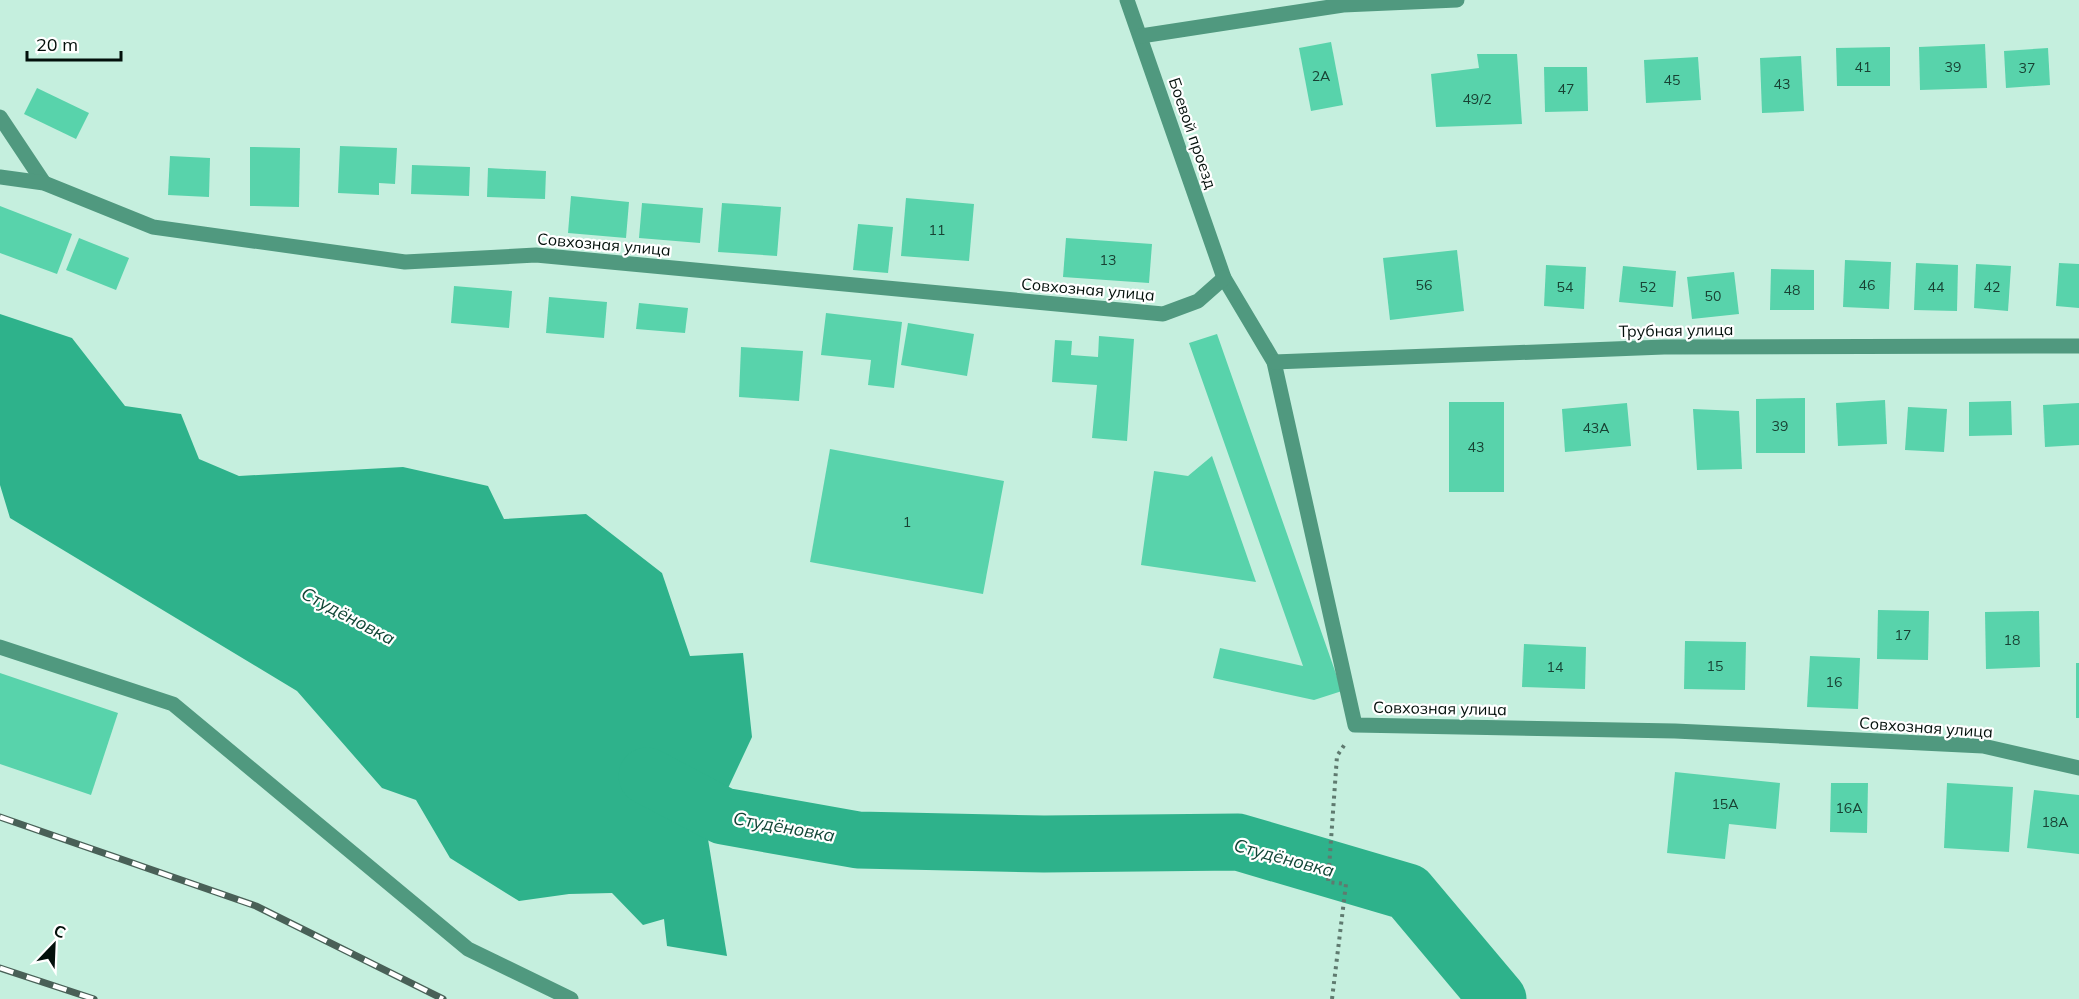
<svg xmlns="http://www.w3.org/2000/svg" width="2079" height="999" font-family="Mulish,sans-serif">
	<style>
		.water { fill: #2eb28b }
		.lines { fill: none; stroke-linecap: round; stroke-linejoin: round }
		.river { stroke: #2eb28b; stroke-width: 57 }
		.building { fill: #58d3ab }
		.path { stroke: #5f7a6f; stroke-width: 4; stroke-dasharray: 3 4.5; stroke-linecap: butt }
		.minor { stroke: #50997f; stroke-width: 15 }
		.rail-casing { stroke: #496057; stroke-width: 7 }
		.rail { stroke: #fff; stroke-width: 4.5; stroke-dasharray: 14; stroke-linecap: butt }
		.labels { text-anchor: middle; stroke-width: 4.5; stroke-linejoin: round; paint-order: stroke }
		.number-label { font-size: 14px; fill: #184133 }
		.street-label { font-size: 16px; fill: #03100b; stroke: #fff }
		.water-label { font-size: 18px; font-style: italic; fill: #114636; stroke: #fff }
	</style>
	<rect width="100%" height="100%" fill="#c5efde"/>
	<path class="water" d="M 0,314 L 72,338 L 125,406 L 181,414 L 199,459 L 239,476 L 403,467 L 488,486 L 504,519 L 586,514 L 662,573 L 690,656 L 743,653 L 752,737 L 707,833 L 727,956 L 667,946 L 664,919 L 643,925 L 612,893 L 569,894 L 519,901 L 450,858 L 416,800 L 382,788 L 297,691 L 10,518 L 0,485 Z"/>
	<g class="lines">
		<path class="river" d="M 647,776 L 723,816 L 858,840 L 1044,844 L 1238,842 L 1408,892 L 1498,999"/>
	</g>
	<g class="building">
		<path d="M 1331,42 L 1343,105 L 1311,111 L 1299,48 Z"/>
		<path d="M 1985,44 L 1987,88 L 1920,90 L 1919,47 Z"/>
		<path d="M 1890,47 L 1890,86 L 1837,86 L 1836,48 Z"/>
		<path d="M 2048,48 L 2050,85 L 2006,88 L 2004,51 Z"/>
		<path d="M 1477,54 L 1517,54 L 1522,124 L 1436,127 L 1431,74 L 1479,68 Z"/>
		<path d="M 1801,56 L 1804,111 L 1762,113 L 1760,58 Z"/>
		<path d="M 1698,57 L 1701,100 L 1646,103 L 1644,60 Z"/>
		<path d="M 1544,67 L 1587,67 L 1588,111 L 1545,112 Z"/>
		<path d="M 37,88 L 89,113 L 76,139 L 24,114 Z"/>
		<path d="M 340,146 L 397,148 L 395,184 L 379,183 L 379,195 L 338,193 Z"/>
		<path d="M 250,147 L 300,148 L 299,207 L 250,206 Z"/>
		<path d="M 170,156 L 210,158 L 209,197 L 168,195 Z"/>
		<path d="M 412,165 L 470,167 L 469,196 L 411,194 Z"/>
		<path d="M 488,168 L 546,171 L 545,199 L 487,197 Z"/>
		<path d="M 571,196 L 629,202 L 626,238 L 568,233 Z"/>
		<path d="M 906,198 L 974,204 L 969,261 L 901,256 Z"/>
		<path d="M 642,203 L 703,208 L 700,243 L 639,238 Z"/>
		<path d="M 722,203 L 781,207 L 777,256 L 718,252 Z"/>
		<path d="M 0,206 L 72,234 L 57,274 L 0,253 Z"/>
		<path d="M 858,224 L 893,227 L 888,273 L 853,270 Z"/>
		<path d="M 79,238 L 129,258 L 116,290 L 66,270 Z"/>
		<path d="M 1066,238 L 1152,244 L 1149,283 L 1063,277 Z"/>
		<path d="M 1457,250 L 1464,311 L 1390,320 L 1383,258 Z"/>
		<path d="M 1845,260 L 1891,262 L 1889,309 L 1843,307 Z"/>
		<path d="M 1916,263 L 1958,265 L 1957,311 L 1914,310 Z"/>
		<path d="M 2059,263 L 2079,264 L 2079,308 L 2056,306 Z"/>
		<path d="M 1976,264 L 2011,266 L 2008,311 L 1974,308 Z"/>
		<path d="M 1546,265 L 1586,267 L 1584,309 L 1544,306 Z"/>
		<path d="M 1623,266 L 1676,271 L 1673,307 L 1619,302 Z"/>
		<path d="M 1771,269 L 1814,270 L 1814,310 L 1770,310 Z"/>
		<path d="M 1734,272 L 1739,314 L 1692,319 L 1687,277 Z"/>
		<path d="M 454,286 L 512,291 L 509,328 L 451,323 Z"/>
		<path d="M 549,297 L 607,302 L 604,338 L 546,333 Z"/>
		<path d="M 639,303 L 688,308 L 685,333 L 636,329 Z"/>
		<path d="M 826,313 L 902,322 L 894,388 L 868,385 L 871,360 L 821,355 Z"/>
		<path d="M 908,323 L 974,334 L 967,376 L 901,365 Z"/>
		<path d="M 1217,334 L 1342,691 L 1314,700 L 1213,678 L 1220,648 L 1303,666 L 1189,343 Z"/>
		<path d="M 1099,336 L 1134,339 L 1127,441 L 1092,438 L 1097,385 L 1052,382 L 1055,340 L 1072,341 L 1071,355 L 1098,357 Z"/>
		<path d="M 741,347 L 803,351 L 799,401 L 739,397 Z"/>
		<path d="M 1805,398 L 1805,453 L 1756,453 L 1756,399 Z"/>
		<path d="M 1885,400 L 1887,444 L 1838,446 L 1836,403 Z"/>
		<path d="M 2011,401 L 2012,435 L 1969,436 L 1969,402 Z"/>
		<rect x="1449" y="402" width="55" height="90"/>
		<path d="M 1627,403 L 1631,446 L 1565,452 L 1562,409 Z"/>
		<path d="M 2079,403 L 2079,445 L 2045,447 L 2043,405 Z"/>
		<path d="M 1908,407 L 1947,409 L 1944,452 L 1905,450 Z"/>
		<path d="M 1693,409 L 1739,411 L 1742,469 L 1697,470 Z"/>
		<path d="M 830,449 L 1004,481 L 983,594 L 810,562 Z"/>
		<path d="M 1212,456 L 1256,582 L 1141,565 L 1154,471 L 1188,476 Z"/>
		<path d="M 1878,610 L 1929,611 L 1928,660 L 1877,659 Z"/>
		<path d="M 2039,611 L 2040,667 L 1986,669 L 1985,612 Z"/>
		<path d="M 1685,641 L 1746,642 L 1745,690 L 1684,689 Z"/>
		<path d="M 1524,644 L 1586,647 L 1585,689 L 1522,687 Z"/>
		<path d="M 1810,656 L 1860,658 L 1858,709 L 1807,707 Z"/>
		<rect x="2076" y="663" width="3" height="55"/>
		<path d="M 0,673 L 118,713 L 91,795 L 0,764 Z"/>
		<path d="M 1675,772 L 1780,783 L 1776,829 L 1729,824 L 1725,859 L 1667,853 Z"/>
		<path d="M 1831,783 L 1868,783 L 1867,833 L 1830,832 Z"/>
		<path d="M 1947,783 L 2013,787 L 2009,852 L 1944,848 Z"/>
		<path d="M 2034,790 L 2079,795 L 2079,854 L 2027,848 Z"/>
	</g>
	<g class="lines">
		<path class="path" d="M 1332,999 L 1346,884 L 1328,882 L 1337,756 L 1345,744"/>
		<g class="minor">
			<path d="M 1127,0 L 1224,278 L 1274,362 L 1355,725 L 1675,731 L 1983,746 L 2079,768"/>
			<path d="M 1141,36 L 1343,5 L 1457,0"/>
			<path d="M 0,117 L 44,183"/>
			<path d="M 0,177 L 44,183 L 153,227 L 405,262 L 536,255 L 1163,314 L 1198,301 L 1224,278"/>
			<path d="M 1274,362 L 1664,347 L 2079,346"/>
			<path d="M 0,647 L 173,704 L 468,949 L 571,999"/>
		</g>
		<defs>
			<g id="rail">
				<path d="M 0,817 L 256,906 L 443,999"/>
				<path d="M 0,968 L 94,999"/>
			</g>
		</defs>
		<use href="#rail" class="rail-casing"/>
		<use href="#rail" class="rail"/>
	</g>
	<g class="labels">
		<g class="number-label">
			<text x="1863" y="72">41</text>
			<text x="1953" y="72">39</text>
			<text x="2027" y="73">37</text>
			<text x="1321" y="81">2А</text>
			<text x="1672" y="85">45</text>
			<text x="1782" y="89">43</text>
			<text x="1566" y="94">47</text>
			<text x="1477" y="104">49/2</text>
			<text x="937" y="235">11</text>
			<text x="1108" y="265">13</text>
			<text x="1424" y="290">56</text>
			<text x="1867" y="290">46</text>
			<text x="1565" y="292">54</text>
			<text x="1648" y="292">52</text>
			<text x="1936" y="292">44</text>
			<text x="1992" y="292">42</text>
			<text x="1792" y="295">48</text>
			<text x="1713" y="301">50</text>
			<text x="1780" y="431">39</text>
			<text x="1596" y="433">43А</text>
			<text x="1476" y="452">43</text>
			<text x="907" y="527">1</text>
			<text x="1903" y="640">17</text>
			<text x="2012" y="645">18</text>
			<text x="1715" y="671">15</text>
			<text x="1555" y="672">14</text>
			<text x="1834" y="687">16</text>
			<text x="1725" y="809">15А</text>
			<text x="1849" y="813">16А</text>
			<text x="2055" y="827">18А</text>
		</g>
		<g class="street-label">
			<text transform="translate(1193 133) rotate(71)" y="6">Боевой проезд</text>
			<text transform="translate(604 244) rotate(5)" y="6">Совхозная улица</text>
			<text transform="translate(1088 289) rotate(5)" y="6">Совхозная улица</text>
			<text transform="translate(1676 330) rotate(-1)" y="6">Трубная улица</text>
			<text transform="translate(1440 708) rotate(1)" y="6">Совхозная улица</text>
			<text transform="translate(1926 727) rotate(4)" y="6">Совхозная улица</text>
		</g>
		<g class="water-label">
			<text transform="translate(348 616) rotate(28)" y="6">Студёновка</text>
			<text transform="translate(784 827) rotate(10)" y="6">Студёновка</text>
			<text transform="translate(1284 858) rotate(15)" y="6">Студёновка</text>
		</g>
	</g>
	<g transform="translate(54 945) rotate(23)" stroke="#ffffff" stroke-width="4.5" paint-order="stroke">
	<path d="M0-4.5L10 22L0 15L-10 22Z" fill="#03100b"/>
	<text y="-9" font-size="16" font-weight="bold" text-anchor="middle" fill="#03100b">С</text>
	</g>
	<path d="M27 51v9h94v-9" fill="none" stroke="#03100b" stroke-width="3"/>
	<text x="36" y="51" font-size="18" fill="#03100b" stroke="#ffffff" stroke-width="4.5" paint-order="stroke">20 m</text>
</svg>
